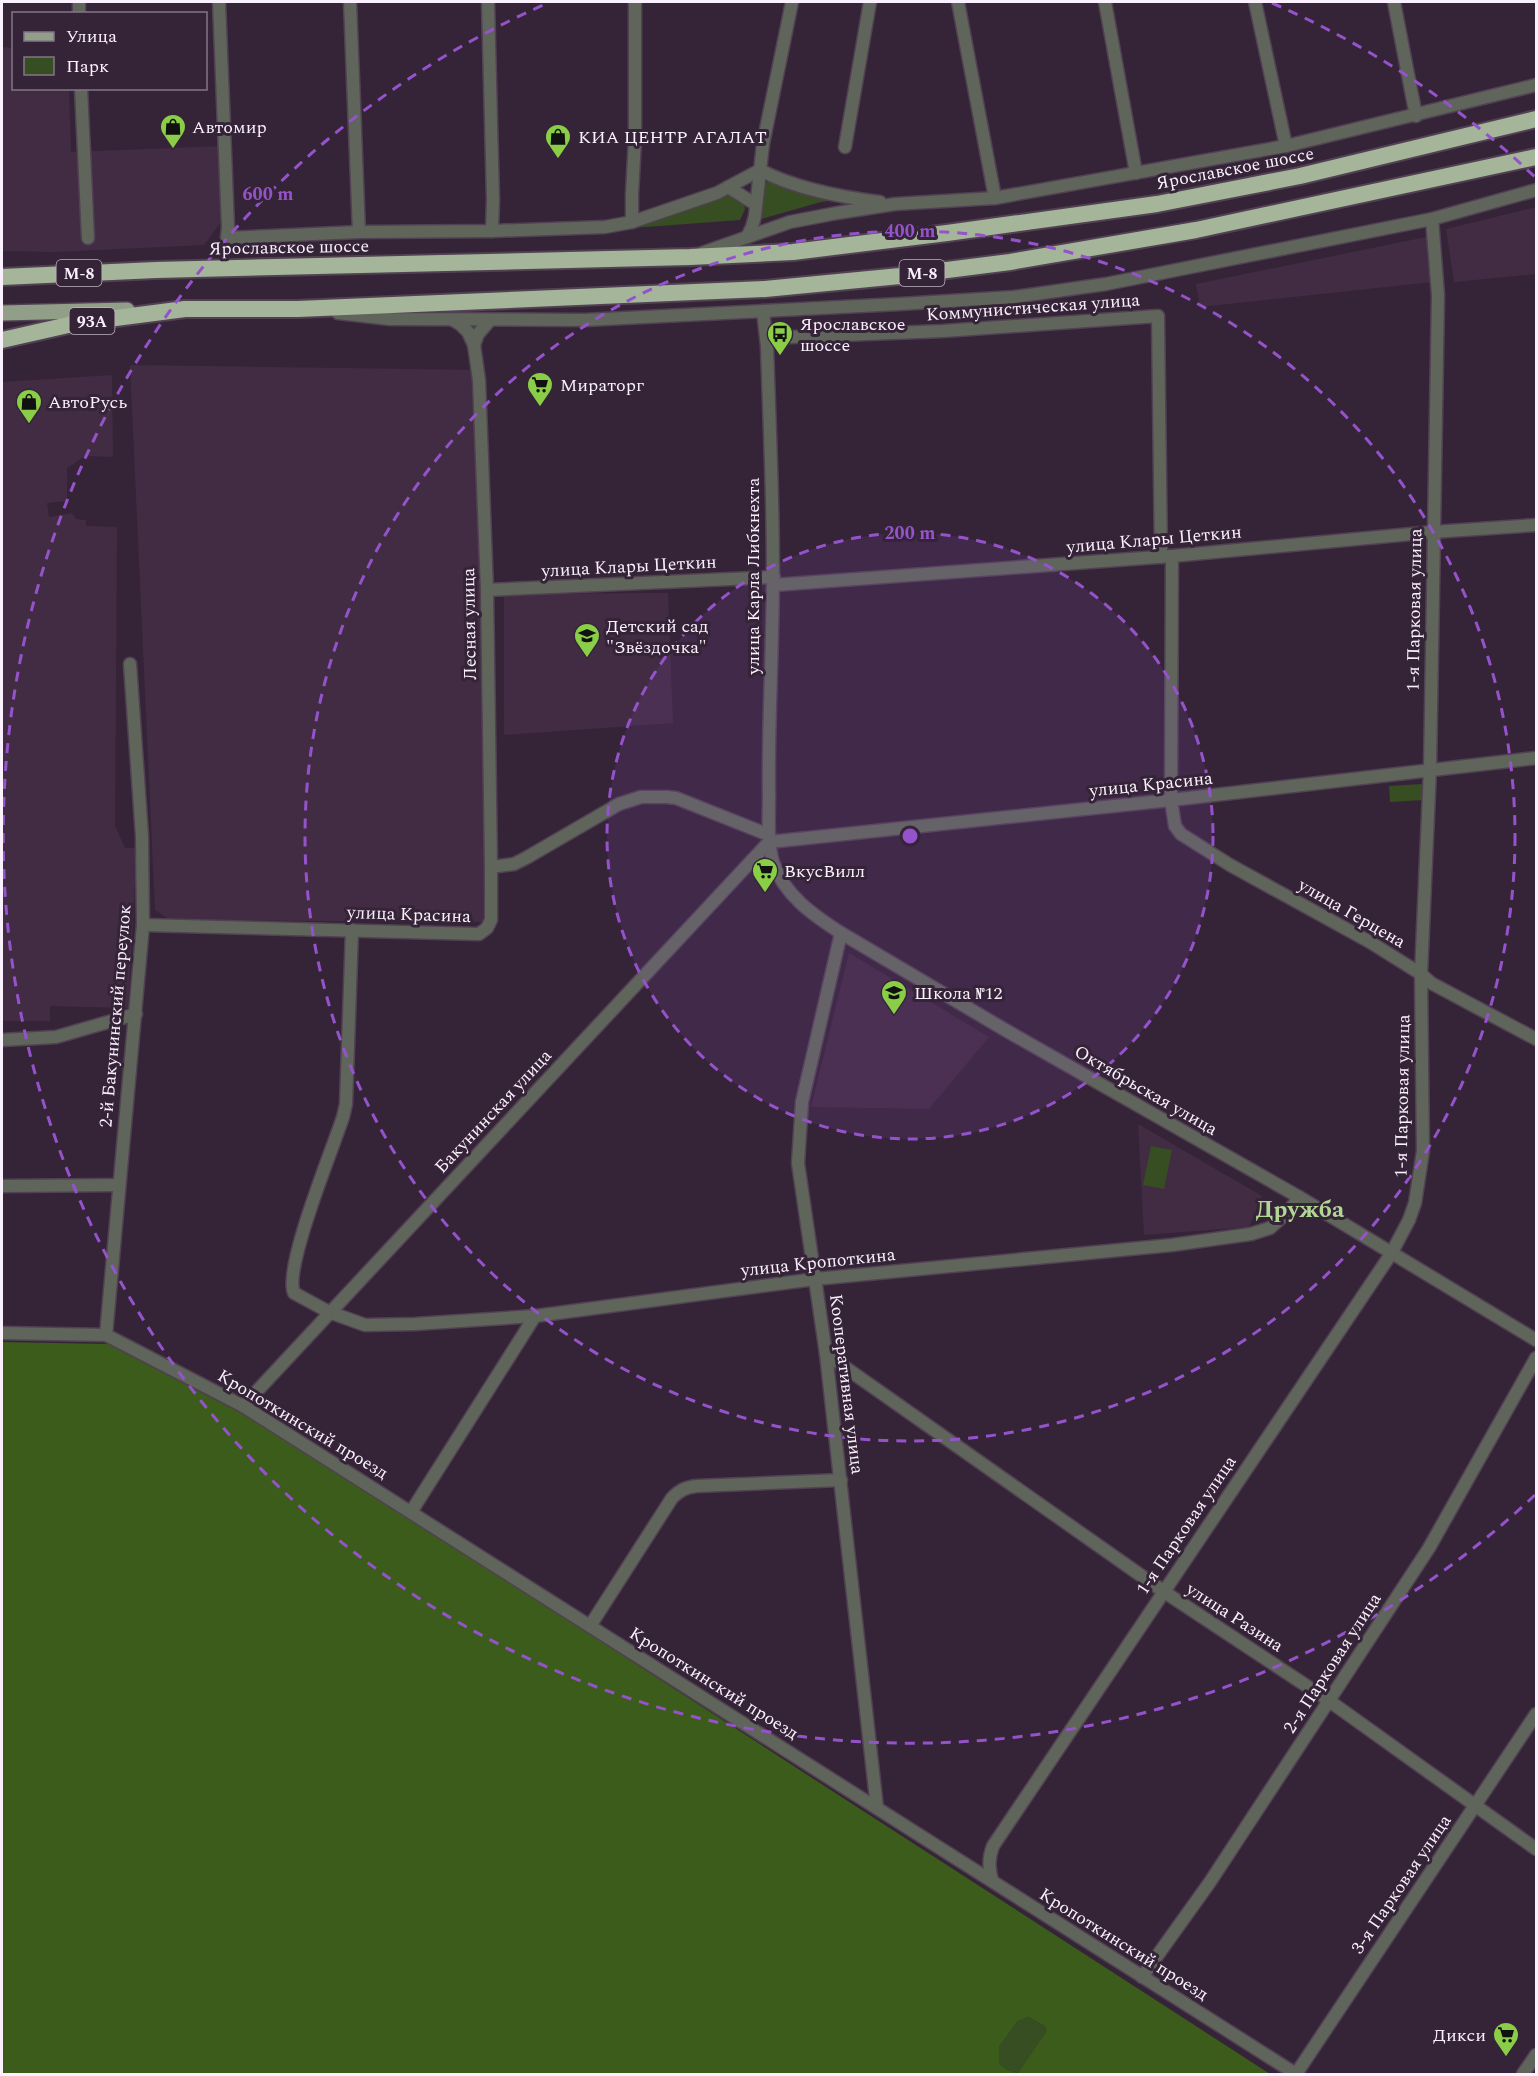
<svg xmlns="http://www.w3.org/2000/svg" width="1538" height="2076" font-family="Spectral,serif">
	<style>
		.built { fill: #412c44 }
		.green { fill: #364e21 }
		.forest { fill: #3b5c1b; fill-rule: evenodd }
		.lines { fill: none; stroke-linecap: round; stroke-linejoin: round }
		.minor-casing { stroke: #514153; stroke-width: 15 }
		.major-casing { stroke: #514153; stroke-width: 18 }
		.highway-casing { stroke: #514153; stroke-width: 20 }
		.minor { stroke: #5f655a; stroke-width: 12 }
		.major { stroke: #919e88; stroke-width: 15 }
		.highway { stroke: #a5b59a; stroke-width: 16 }
		.ring { fill: none; stroke: #9553cb; stroke-width: 3; stroke-dasharray: 10 8 }
		.labels { text-anchor: middle; stroke-width: 6; stroke-linejoin: round; paint-order: stroke }
		.shield { fill: #352437; stroke: #c0b3c2; stroke-width: 1.5 }
		.shield-label { font-size: 16px; font-weight: bold; fill: #fbf0fd }
		.poi-label { font-size: 18px; fill: #fbf0fd; stroke: #352437; text-anchor: start }
		.street-label { font-size: 18px; fill: #fbf0fd; stroke: #352437 }
		.district-label { font-size: 24px; font-weight: bold; fill: #b1d793; stroke: #352437 }
		.centre { fill: #9553cb; stroke: #352437; stroke-width: 3 }
		.ring-label { font-size: 18px; text-anchor: middle; font-weight: bold; fill: #9553cb; stroke: #352437; stroke-width: 6; stroke-linejoin: round; paint-order: stroke }
	</style>
	<rect width="100%" height="100%" fill="#352437"/>
	<g class="built">
		<path d="M 2,47 L 13,48 L 14,88 L 69,89 L 71,152 L 223,146 L 223,219 L 204,245 L 55,252 L 2,251 Z"/>
		<path d="M 1536,207 L 1536,274 L 1454,282 L 1446,229 Z"/>
		<path d="M 1426,237 L 1433,282 L 1200,307 L 1196,284 Z"/>
		<path d="M 130,365 L 477,370 L 484,851 L 483,922 L 170,920 L 155,910 Z"/>
		<path d="M 112,375 L 113,457 L 85,456 L 67,468 L 67,501 L 47,503 L 49,517 L 72,513 L 76,519 L 86,520 L 86,526 L 117,527 L 115,826 L 125,848 L 137,848 L 128,1008 L 50,1006 L 50,1021 L 2,1021 L 2,382 Z"/>
		<path d="M 668,593 L 673,723 L 504,735 L 504,594 Z"/>
		<path d="M 849,953 L 989,1037 L 929,1109 L 811,1107 Z"/>
		<path d="M 1138,1124 L 1262,1196 L 1249,1227 L 1144,1235 Z"/>
	</g>
	<g class="green">
		<path d="M 771,180 L 840,199 L 821,202 L 758,220 L 761,186 Z"/>
		<path d="M 728,192 L 743,199 L 745,209 L 740,220 L 632,228 Z"/>
		<path d="M 1422,784 L 1423,800 L 1390,802 L 1389,786 Z"/>
		<path d="M 1151,1146 L 1172,1150 L 1164,1189 L 1143,1185 Z"/>
		<path d="M 1028,2017 L 1045,2026 L 1048,2032 L 1018,2073 L 1007,2070 L 999,2063 L 999,2047 L 1018,2021 Z"/>
	</g>
	<path class="forest" d="M 2,1342 L 108,1344 L 277,1432 L 1270,2074 L 2,2074 ZM 1028,2017 L 1045,2026 L 1047,2031 L 1018,2073 L 1007,2070 L 999,2063 L 999,2047 L 1018,2021 Z"/>
	<g class="lines">
		<defs>
			<g id="minor">
				<path d="M 79,2 L 79,14"/>
				<path d="M 219,2 L 228,227 L 227,238 L 359,232 L 492,231 L 605,227 L 632,222 L 717,193 L 760,170"/>
				<path d="M 350,2 L 359,232"/>
				<path d="M 488,2 L 493,200 L 492,231"/>
				<path d="M 958,2 L 995,198"/>
				<path d="M 1105,2 L 1136,173"/>
				<path d="M 1255,2 L 1286,146"/>
				<path d="M 1394,2 L 1416,116"/>
				<path d="M 81,88 L 88,238"/>
				<path d="M 845,147 L 870,2"/>
				<path d="M 760,170 C 796,189 840,197 880,202"/>
				<path d="M 728,187 L 755,204"/>
				<path d="M 632,222 L 632,194 L 635,139 L 635,2"/>
				<path d="M 747,237 L 752,227 L 755,216 L 763,144 L 792,2"/>
				<path d="M 702,253 L 790,222 L 837,213 L 895,204 L 995,198 L 1286,146 L 1536,85"/>
				<path d="M 763,311 L 767,346 C 770,441 775,536 772,632 C 771,686 768,740 769,795 C 769,817 767,841 773,862 C 784,895 813,915 841,933 L 1007,1031 L 1299,1197 L 1536,1340"/>
				<path d="M 338,313 L 390,319 L 585,320 L 900,304 L 1014,297 L 1106,284 L 1432,219 L 1536,190"/>
				<path d="M 453,320 L 461,325 L 468,332 L 474,345 L 479,380 L 487,590 L 491,867"/>
				<path d="M 766,338 L 943,331 L 1158,316 L 1161,557"/>
				<path d="M 474,345 L 478,334 L 490,320"/>
				<path d="M 1172,556 L 1171,800 L 1175,826 L 1181,834 L 1230,865 L 1370,942 L 1421,974 L 1431,983 L 1536,1039"/>
				<path d="M 774,585 L 1172,556 L 1433,532 L 1536,525"/>
				<path d="M 487,590 L 774,577"/>
				<path d="M 769,842 L 1171,800 L 1536,758"/>
				<path d="M 143,925 L 479,934 L 487,928 L 491,920 L 491,867 L 514,864 L 526,858 L 619,804 L 641,797 L 667,797 L 676,798 L 769,835"/>
				<path d="M 352,930 L 346,1104 L 343,1117 C 333,1148 283,1269 294,1293 L 329,1312 L 365,1325 L 415,1324 L 535,1316 L 815,1279 L 1172,1245 L 1251,1234 L 1270,1228 L 1288,1212 L 1299,1197"/>
				<path d="M 841,933 L 802,1102 L 798,1163 L 826,1354 L 877,1808"/>
				<path d="M 2,1040 L 56,1037 L 136,1014"/>
				<path d="M 2,1186 L 119,1185"/>
				<path d="M 2,1333 L 106,1335 L 243,1406 L 1296,2074"/>
				<path d="M 106,1335 L 143,925 L 142,836 L 130,664"/>
				<path d="M 826,1354 L 1163,1591 L 1328,1700 L 1536,1849"/>
				<path d="M 243,1406 L 769,842"/>
				<path d="M 411,1512 L 535,1316"/>
				<path d="M 590,1626 L 672,1498 C 680,1490 686,1487 697,1486 L 841,1480"/>
				<path d="M 992,1881 C 989,1868 988,1859 993,1846 L 1391,1254 L 1409,1220 L 1415,1203 L 1423,1151 L 1421,974 L 1430,769 L 1438,295 L 1432,219"/>
				<path d="M 1142,1977 L 1210,1882 L 1429,1548 L 1536,1358"/>
				<path d="M 1296,2074 L 1536,1714"/>
				<path d="M 1523,2074 L 1536,2055"/>
			</g>
			<path id="major" d="M 2,313 L 127,310"/>
			<g id="highway">
				<path d="M 2,277 L 156,270 L 690,257 L 793,252 L 947,233 L 1157,204 L 1300,176 L 1536,119"/>
				<path d="M 2,340 L 77,323 L 185,309 L 298,309 L 765,289 L 900,276 L 1010,262 L 1196,230 L 1536,157"/>
			</g>
		</defs>
		<use href="#minor" class="minor-casing"/>
		<use href="#major" class="major-casing"/>
		<use href="#highway" class="highway-casing"/>
		<use href="#minor" class="minor"/>
		<use href="#major" class="major"/>
		<use href="#highway" class="highway"/>
	</g>
	<circle cx="910" cy="836" r="303" fill="#9553cb" fill-opacity=".12"/>
	<g class="ring">
		<circle cx="910" cy="836" r="303"/>
		<circle cx="910" cy="836" r="605"/>
		<path d="M1535 1495A908 908 0 1 1 548 3M1272 3A908 908 0 0 1 1535 177"/>
	</g>
	<defs>
		<symbol id="shop-pin" viewBox="-11 -11 22 30"><path d="M0 17L-7.5 6A9.5 9.5 0 1 1 7.5 6Z" fill="#8ace47" stroke="#352437"/><path d="M-5-2.5h2.3a2.7 3.5 0 0 1 5.4 0H5L5.5 6h-11ZM-1.5-2.5h3a1.5 2.3 0 0 0-3 0Z" fill="#111"/></symbol>
		<symbol id="bus-pin" viewBox="-11 -11 22 30"><path d="M0 17L-7.5 6A9.5 9.5 0 1 1 7.5 6Z" fill="#8ace47" stroke="#352437"/><path d="M-5-6H5V4H4V6H2V4H-2V6H-4V4H-5ZM-3.5-4V0h7V-4ZM-3.5 1.2v1.5H-2V1.2ZM2 1.2v1.5H3.5V1.2Z" fill="#111"/></symbol>
		<symbol id="supermarket-pin" viewBox="-11 -11 22 30"><path d="M0 17L-7.5 6A9.5 9.5 0 1 1 7.5 6Z" fill="#8ace47" stroke="#352437"/><path d="M-6-5.5h2.5l.6 2H6L4.5 2H-2.5L-4.4-4H-6ZM-1.5 3.2a1.3 1.3 0 1 0 .1 0ZM3 3.2a1.3 1.3 0 1 0 .1 0Z" fill="#111"/></symbol>
		<symbol id="school-pin" viewBox="-11 -11 22 30"><path d="M0 17L-7.5 6A9.5 9.5 0 1 1 7.5 6Z" fill="#8ace47" stroke="#352437"/><path d="M0-5L7-2L0 1L-7-2ZM-4 1L0 2.5L4 1V4Q0 6-4 4Z" fill="#111"/></symbol>
	</defs>
	<g fill-rule="evenodd">
		<use href="#shop-pin" x="158" y="112" width="30" height="40"/>
		<use href="#shop-pin" x="543" y="122" width="30" height="40"/>
		<use href="#bus-pin" x="765" y="319" width="30" height="40"/>
		<use href="#supermarket-pin" x="525" y="370" width="30" height="40"/>
		<use href="#shop-pin" x="14" y="387" width="30" height="40"/>
		<use href="#school-pin" x="572" y="621" width="30" height="40"/>
		<use href="#supermarket-pin" x="750" y="856" width="30" height="40"/>
		<use href="#school-pin" x="879" y="978" width="30" height="40"/>
		<use href="#supermarket-pin" x="1491" y="2020" width="30" height="40"/>
	</g>
	<g class="labels">
		<g class="shield">
			<rect x="56.5" y="260" width="45" height="26" rx="4.5"/>
			<rect x="899.5" y="260" width="45" height="26" rx="4.5"/>
			<rect x="69.5" y="308" width="45" height="26" rx="4.5"/>
		</g>
		<g class="shield-label">
			<text x="79" y="279">М-8</text>
			<text x="922" y="279">М-8</text>
			<text x="92" y="327">93A</text>
		</g>
		<g class="poi-label">
			<text x="192" y="133">Автомир</text>
			<text x="578" y="143">КИА ЦЕНТР АГАЛАТ</text>
			<text x="800" y="330">Ярославское<tspan x="800" dy="21">шоссе</tspan></text>
			<text x="560" y="391">Мираторг</text>
			<text x="48" y="408">АвтоРусь</text>
			<text x="606" y="632">Детский сад<tspan x="606" dy="21">"Звёздочка"</tspan></text>
			<text x="784" y="877">ВкусВилл</text>
			<text x="914" y="999">Школа №12</text>
			<text x="1486" y="2041" text-anchor="end">Дикси</text>
		</g>
		<g class="street-label">
			<text transform="translate(1235 168) rotate(-11)" y="6">Ярославское шоссе</text>
			<text transform="translate(289 247) rotate(-1)" y="6">Ярославское шоссе</text>
			<text transform="translate(1033 307) rotate(-4)" y="6">Коммунистическая улица</text>
			<text transform="translate(1154 539) rotate(-5)" y="6">улица Клары Цеткин</text>
			<text transform="translate(629 566) rotate(-3)" y="6">улица Клары Цеткин</text>
			<text transform="translate(753 576) rotate(-90)" y="6">улица Карла Либкнехта</text>
			<text transform="translate(1414 610) rotate(-89)" y="6">1-я Парковая улица</text>
			<text transform="translate(469 624) rotate(-91)" y="6">Лесная улица</text>
			<text transform="translate(1151 784) rotate(-6)" y="6">улица Красина</text>
			<text transform="translate(1352 913) rotate(30)" y="6">улица Герцена</text>
			<text transform="translate(409 914) rotate(2)" y="6">улица Красина</text>
			<text transform="translate(115 1016) rotate(-85)" y="6">2-й Бакунинский переулок</text>
			<text transform="translate(1146 1090) rotate(30)" y="6">Октябрьская улица</text>
			<text transform="translate(1402 1096) rotate(-89)" y="6">1-я Парковая улица</text>
			<text transform="translate(493 1111) rotate(-47)" y="6">Бакунинская улица</text>
			<text transform="translate(818 1262) rotate(-6)" y="6">улица Кропоткина</text>
			<text transform="translate(847 1384) rotate(83)" y="6">Кооперативная улица</text>
			<text transform="translate(303 1424) rotate(31)" y="6">Кропоткинский проезд</text>
			<text transform="translate(1186 1525) rotate(-56)" y="6">1-я Парковая улица</text>
			<text transform="translate(1235 1617) rotate(33)" y="6">улица Разина</text>
			<text transform="translate(1332 1663) rotate(-57)" y="6">2-я Парковая улица</text>
			<text transform="translate(714 1683) rotate(32)" y="6">Кропоткинский проезд</text>
			<text transform="translate(1401 1884) rotate(-56)" y="6">3-я Парковая улица</text>
			<text transform="translate(1124 1944) rotate(32)" y="6">Кропоткинский проезд</text>
		</g>
		<g class="district-label">
			<text x="1300" y="1217">Дружба</text>
		</g>
	</g>
	<circle cx="910" cy="836" r="9" class="centre"/>
	<g class="ring-label">
		<text x="268" y="200">600 m</text>
		<text x="910" y="237">400 m</text>
		<text x="910" y="539">200 m</text>
	</g>
	<rect width="1538" height="2076" fill="none" stroke="#fbf0fd" stroke-width="6"/>
	<rect x="12" y="12" width="195" height="78" fill="#352437" stroke="#847686" stroke-width="1.5"/>
	<rect x="24" y="32" width="30" height="9" fill="#919e88" stroke="#847686" stroke-width="1.5"/>
	<text x="66" y="42" font-size="18" fill="#fbf0fd">Улица</text>
	<rect x="24" y="57" width="30" height="18" fill="#364e21" stroke="#847686" stroke-width="1.5"/>
	<text x="66" y="72" font-size="18" fill="#fbf0fd">Парк</text>
</svg>
